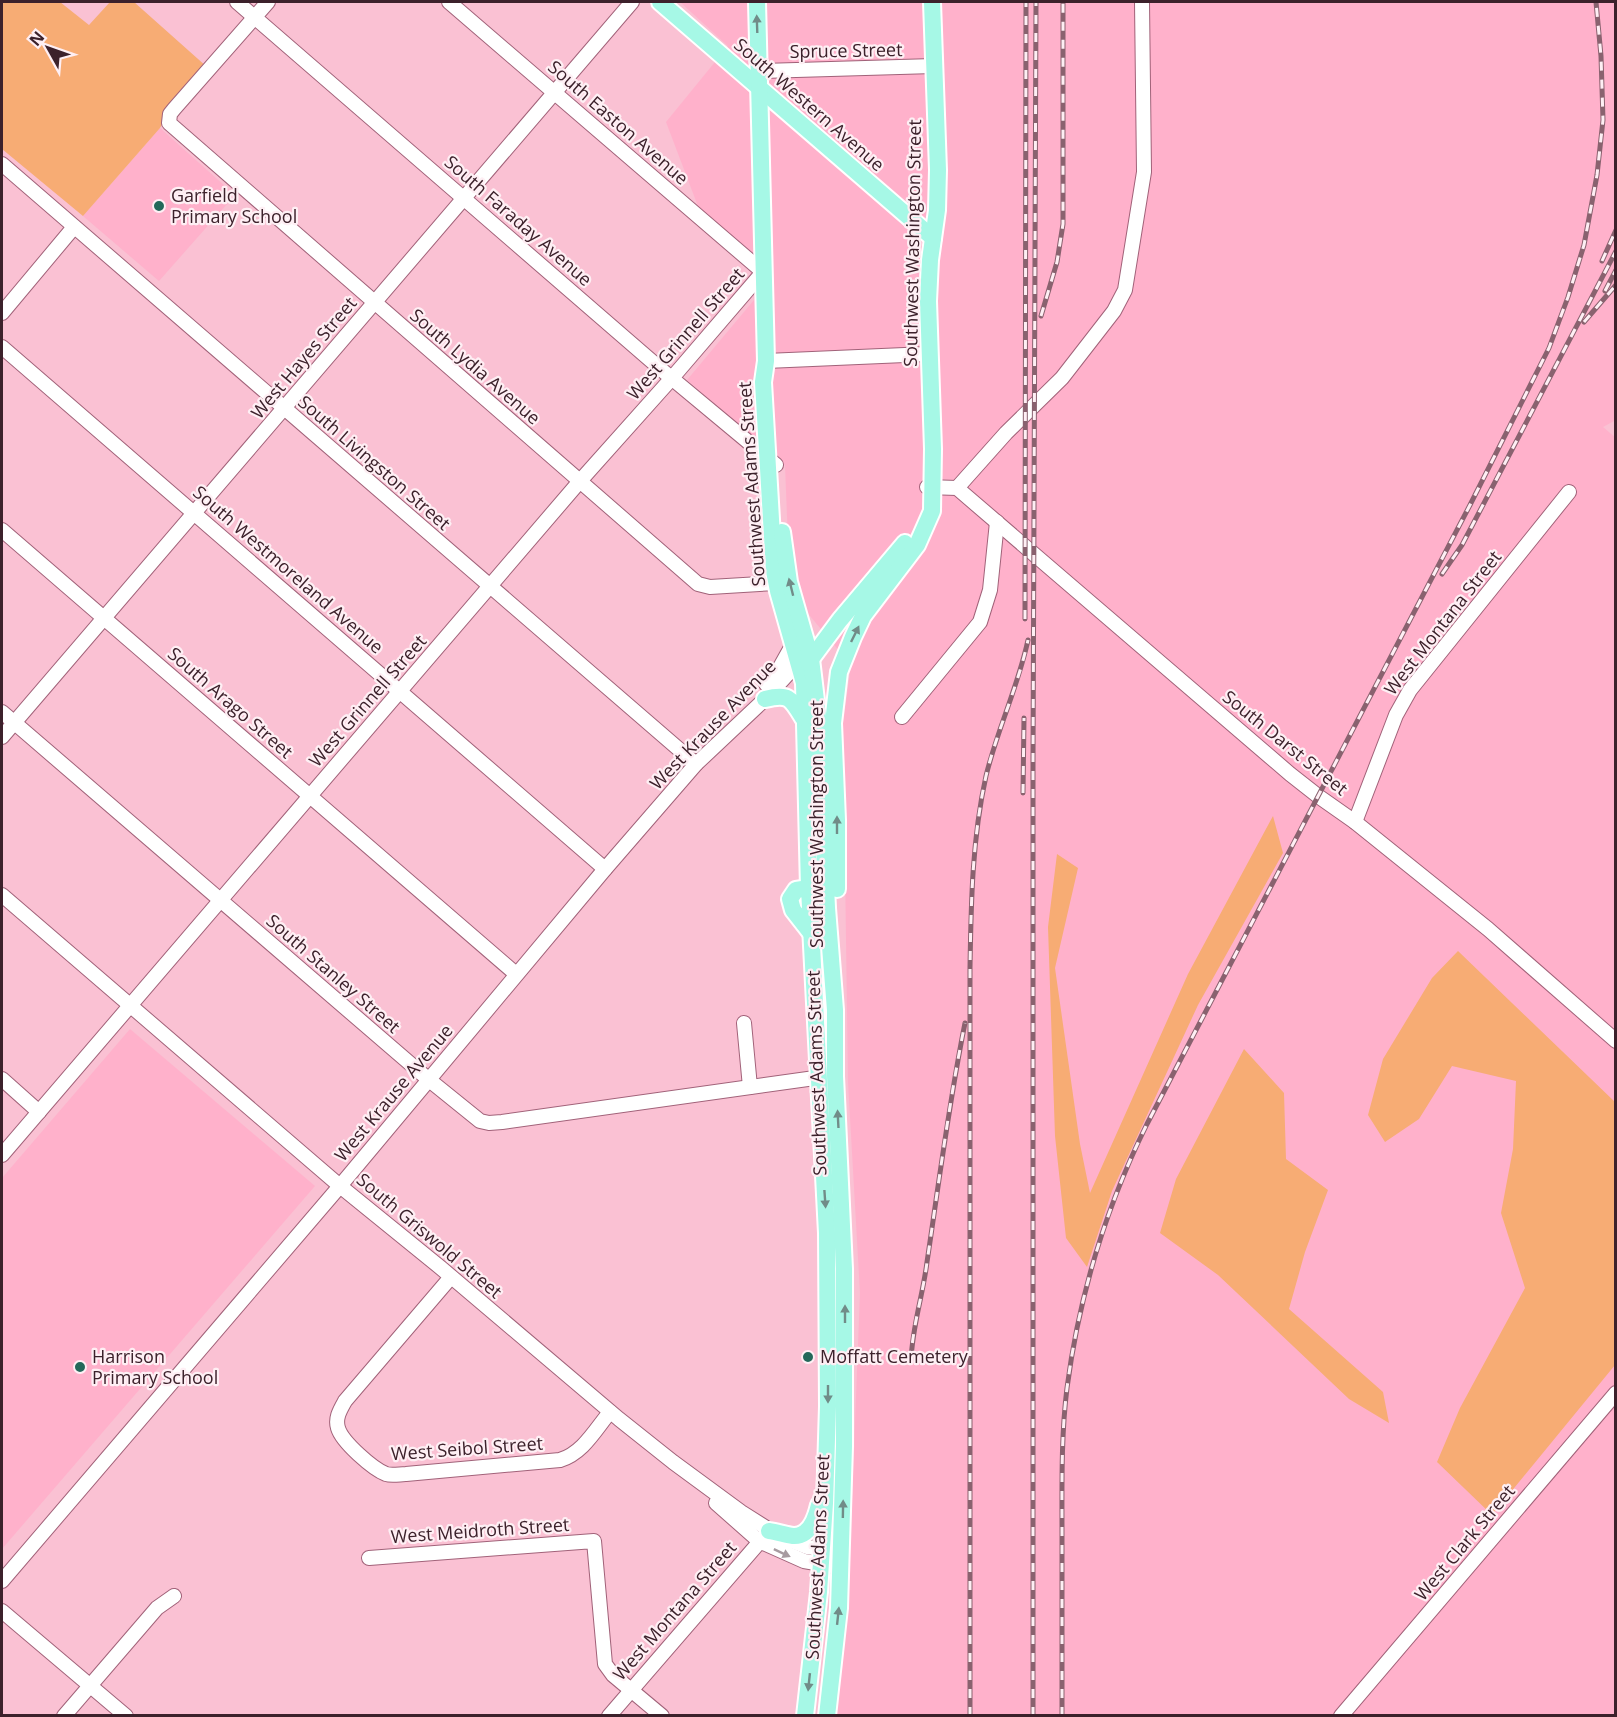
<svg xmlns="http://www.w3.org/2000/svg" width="1617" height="1717" font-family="'Open Sans',sans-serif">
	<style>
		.built { fill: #ffb1cb }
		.green { fill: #f7ac74 }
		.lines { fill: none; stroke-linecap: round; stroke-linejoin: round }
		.minor-casing { stroke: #a16279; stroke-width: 16 }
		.major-casing { stroke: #fff; stroke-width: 20 }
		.minor { stroke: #fff; stroke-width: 14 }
		.major { stroke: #a6f8e6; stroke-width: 16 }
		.rail-casing { stroke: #89626f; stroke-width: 5 }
		.rail { stroke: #feeff4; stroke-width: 3; stroke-dasharray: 9; stroke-linecap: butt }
		.oneway { fill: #718c88 }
		.oneway2 { fill: #a79ba0 }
		.poi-dot { fill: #23685a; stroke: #feeff4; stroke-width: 2 }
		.labels { text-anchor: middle; stroke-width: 4.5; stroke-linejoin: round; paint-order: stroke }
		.street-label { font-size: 18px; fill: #3c212b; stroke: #feeff4 }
		.poi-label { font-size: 18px; fill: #3c212b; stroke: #feeff4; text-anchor: start }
	</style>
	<rect width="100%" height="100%" fill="#fac1d3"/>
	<g class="built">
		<path d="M 680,2 L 1615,2 L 1616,420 L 1603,427 L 1616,438 L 1615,1715 L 832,1715 L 851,1527 L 860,1293 L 848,1082 L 843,724 L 851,665 L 805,610 L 797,589 L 788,542 L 785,465 L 687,380 L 754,300 L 747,252 L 699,209 L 666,122 L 728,46 Z"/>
		<path d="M 160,128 L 235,195 L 159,281 L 83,216 Z"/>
		<path d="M 130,1029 L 315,1186 L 2,1549 L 2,1178 Z"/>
	</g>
	<g class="green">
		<path d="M 2,2 L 60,2 L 89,25 L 110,2 L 134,2 L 207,67 L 167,115 L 160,128 L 83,216 L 2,149 Z"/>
		<path d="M 1273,816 L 1283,853 L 1198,1005 L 1112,1191 L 1087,1267 L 1066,1238 L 1055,1136 L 1048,927 L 1057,854 L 1078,868 L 1055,968 L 1080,1144 L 1090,1193 L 1188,974 Z"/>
		<path d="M 1458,951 L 1615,1102 L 1615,1365 L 1492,1515 L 1437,1462 L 1460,1408 L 1525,1288 L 1501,1213 L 1513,1149 L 1516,1081 L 1452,1066 L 1419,1119 L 1385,1142 L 1368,1115 L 1383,1059 L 1432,978 Z"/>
		<path d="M 1244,1049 L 1284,1093 L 1286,1159 L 1328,1190 L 1305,1252 L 1289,1309 L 1383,1392 L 1389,1423 L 1349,1399 L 1218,1275 L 1160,1233 L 1176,1179 Z"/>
	</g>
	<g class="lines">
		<defs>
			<g id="minor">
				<path d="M 237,2 L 663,371 L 776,465"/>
				<path d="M 268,2 L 174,109 L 170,114 L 169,123 L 698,584 L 710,587 L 776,583"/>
				<path d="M 759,71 L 934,66"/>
				<path d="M 2,164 L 696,764"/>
				<path d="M 2,313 L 74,227"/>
				<path d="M 2,347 L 605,869"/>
				<path d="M 766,361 L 928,354"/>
				<path d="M 927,487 L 957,488 L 1290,774 L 1318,796 L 1355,822 L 1488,929 L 1616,1041"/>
				<path d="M 957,488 L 1006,433 L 1062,378 L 1114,311 L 1125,290 L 1144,172 L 1142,2"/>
				<path d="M 2,530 L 516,974"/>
				<path d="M 766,684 L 779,669 L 793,644"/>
				<path d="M 2,712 L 428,1079 L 480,1121 L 489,1123 L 502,1122 L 829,1076"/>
				<path d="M 902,717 L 980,622 L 990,590 L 997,522"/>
				<path d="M 2,737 L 632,2"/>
				<path d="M 1355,822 L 1396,715 L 1410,690 L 1569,492"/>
				<path d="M 2,895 L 340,1186 L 441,1268 L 619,1419 L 673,1462 L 741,1512 L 779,1536 L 807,1547 L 841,1552"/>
				<path d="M 744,1023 L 750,1087"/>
				<path d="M 2,1079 L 39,1112"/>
				<path d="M 2,1155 L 580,481 L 672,378 L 763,272 L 449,2"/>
				<path d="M 451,1277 L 345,1401 C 340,1410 335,1418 338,1428 C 342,1442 373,1469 386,1474 C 392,1476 400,1474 406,1474 L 560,1460 C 583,1453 595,1430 610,1412"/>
				<path d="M 716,1503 L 759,1541 L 804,1561 L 839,1567"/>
				<path d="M 369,1558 L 594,1541 L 605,1664 L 613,1675 L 662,1716"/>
				<path d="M 2,1581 L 340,1186 L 605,869 L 696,764 L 765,699 L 795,666 L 802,654"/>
				<path d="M 2,1611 L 126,1716"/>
				<path d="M 64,1716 L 157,1608 L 174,1596"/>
				<path d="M 609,1716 L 769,1531"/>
				<path d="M 1341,1716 L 1616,1393"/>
			</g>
			<g id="major">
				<path d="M 660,2 L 933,238"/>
				<path d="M 757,2 L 766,361 L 763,382 L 774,571 L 778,591 L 804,683 L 809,888 L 827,1233 L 828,1406 L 825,1503 L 819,1592 L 805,1716"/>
				<path d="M 782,532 L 789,582 L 811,659 L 818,717 L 827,908 L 835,1010 L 835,1076 L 844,1269 L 844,1446 L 839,1608 L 827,1716"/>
				<path d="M 808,663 L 840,620 L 905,543"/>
				<path d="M 765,699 C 789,693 791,698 803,718"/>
				<path d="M 837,889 L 837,820 L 833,723 L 839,672 L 853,637 L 863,616 L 917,545 L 932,511 L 933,449 L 928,301 L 930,260 L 937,210 L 938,170 L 932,2"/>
				<path d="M 811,933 L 793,910 L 790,899 L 796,890 L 809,888 L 816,896"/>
				<path d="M 769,1531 C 777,1532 785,1535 793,1536 C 810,1537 816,1518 819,1505"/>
			</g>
		</defs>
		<use href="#minor" class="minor-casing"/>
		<use href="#major" class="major-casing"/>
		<use href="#minor" class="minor"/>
		<use href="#major" class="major"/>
		<defs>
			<g id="rail">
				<path d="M 1602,261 L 1616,230"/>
				<path d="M 1605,291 L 1616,270"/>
				<path d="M 1041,316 L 1057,262 L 1063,224 L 1063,2"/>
				<path d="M 1584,322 L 1616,285"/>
				<path d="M 1442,574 L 1462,545 L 1616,251"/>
				<path d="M 1025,619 L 1026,2"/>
				<path d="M 1023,793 L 1024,718"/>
				<path d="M 911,1361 C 912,1327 923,1295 927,1262 C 939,1182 949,1102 965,1023"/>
				<path d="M 970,1716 L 970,968 C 971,904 972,839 986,776 C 997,730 1018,687 1028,640"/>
				<path d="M 1033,1716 L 1033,761 L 1036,2"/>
				<path d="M 1062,1716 C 1062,1655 1062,1594 1062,1533 C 1062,1485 1061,1436 1067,1388 C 1079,1296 1106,1207 1147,1124 L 1470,505 L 1549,348 L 1568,297 L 1584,245 L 1597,175 L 1603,120 L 1601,56 L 1596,2"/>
			</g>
		</defs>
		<use href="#rail" class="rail-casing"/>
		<use href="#rail" class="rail"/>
	</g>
	<defs><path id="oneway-solid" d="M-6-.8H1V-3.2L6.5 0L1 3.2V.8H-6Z" transform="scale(1.5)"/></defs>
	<g class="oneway">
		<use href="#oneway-solid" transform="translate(757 24) rotate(-92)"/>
		<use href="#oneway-solid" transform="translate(791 587) rotate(-104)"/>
		<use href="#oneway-solid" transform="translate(855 634) rotate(-64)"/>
		<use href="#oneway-solid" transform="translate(837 825) rotate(-90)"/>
		<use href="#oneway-solid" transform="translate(838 1119) rotate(-93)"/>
		<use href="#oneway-solid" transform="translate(825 1199) rotate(86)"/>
		<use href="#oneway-solid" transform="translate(845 1314) rotate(-90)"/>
		<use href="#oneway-solid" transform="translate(828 1394) rotate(90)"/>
		<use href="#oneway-solid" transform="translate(843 1509) rotate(-89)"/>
		<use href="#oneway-solid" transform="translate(838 1616) rotate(-84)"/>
		<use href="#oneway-solid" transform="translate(809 1682) rotate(96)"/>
	</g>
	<use class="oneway2" href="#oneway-solid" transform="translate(782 1553) rotate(25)"/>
	<g class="poi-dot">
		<circle cx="159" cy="206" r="6"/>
		<circle cx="808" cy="1357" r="6"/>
		<circle cx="80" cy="1367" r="6"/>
	</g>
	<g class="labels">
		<g class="street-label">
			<text transform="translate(846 51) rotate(-1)" y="6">Spruce Street</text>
			<text transform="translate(809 105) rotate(41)" y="6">South Western Avenue</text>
			<text transform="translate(618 123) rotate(41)" y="6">South Easton Avenue</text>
			<text transform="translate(518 221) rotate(41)" y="6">South Faraday Avenue</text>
			<text transform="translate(913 243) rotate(-89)" y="6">Southwest Washington Street</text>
			<text transform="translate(686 334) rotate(-49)" y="6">West Grinnell Street</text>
			<text transform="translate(304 358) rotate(-50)" y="6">West Hayes Street</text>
			<text transform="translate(475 367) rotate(41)" y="6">South Lydia Avenue</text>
			<text transform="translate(374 463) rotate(41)" y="6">South Livingston Street</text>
			<text transform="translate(752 484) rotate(-94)" y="6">Southwest Adams Street</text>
			<text transform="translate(288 570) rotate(41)" y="6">South Westmoreland Avenue</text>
			<text transform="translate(1443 623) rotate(-52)" y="6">West Montana Street</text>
			<text transform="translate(368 701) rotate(-49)" y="6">West Grinnell Street</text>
			<text transform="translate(230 703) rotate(41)" y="6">South Arago Street</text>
			<text transform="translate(713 725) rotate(-46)" y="6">West Krause Avenue</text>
			<text transform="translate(1285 743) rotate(39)" y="6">South Darst Street</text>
			<text transform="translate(817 824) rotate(-90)" y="6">Southwest Washington Street</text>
			<text transform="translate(333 974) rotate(41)" y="6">South Stanley Street</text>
			<text transform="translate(817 1073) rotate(-92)" y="6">Southwest Adams Street</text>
			<text transform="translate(394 1093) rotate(-50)" y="6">West Krause Avenue</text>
			<text transform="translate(429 1236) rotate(40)" y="6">South Griswold Street</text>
			<text transform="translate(467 1449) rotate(-4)" y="6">West Seibol Street</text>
			<text transform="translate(480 1531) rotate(-4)" y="6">West Meidroth Street</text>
			<text transform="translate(1465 1543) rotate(-50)" y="6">West Clark Street</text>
			<text transform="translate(818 1557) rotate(-87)" y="6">Southwest Adams Street</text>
			<text transform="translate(675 1611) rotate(-49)" y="6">West Montana Street</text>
		</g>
		<g class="poi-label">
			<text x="171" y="202">Garfield<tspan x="171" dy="21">Primary School</tspan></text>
			<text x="92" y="1363">Harrison<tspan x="92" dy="21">Primary School</tspan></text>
			<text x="820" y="1363">Moffatt Cemetery</text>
		</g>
	</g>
	<rect width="1617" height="1717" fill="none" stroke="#3c212b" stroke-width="6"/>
	<g transform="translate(48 48) rotate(310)" stroke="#feeff4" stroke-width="4.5" paint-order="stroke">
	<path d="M0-4.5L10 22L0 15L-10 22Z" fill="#3c212b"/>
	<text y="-9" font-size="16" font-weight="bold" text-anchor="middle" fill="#3c212b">N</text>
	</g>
</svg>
